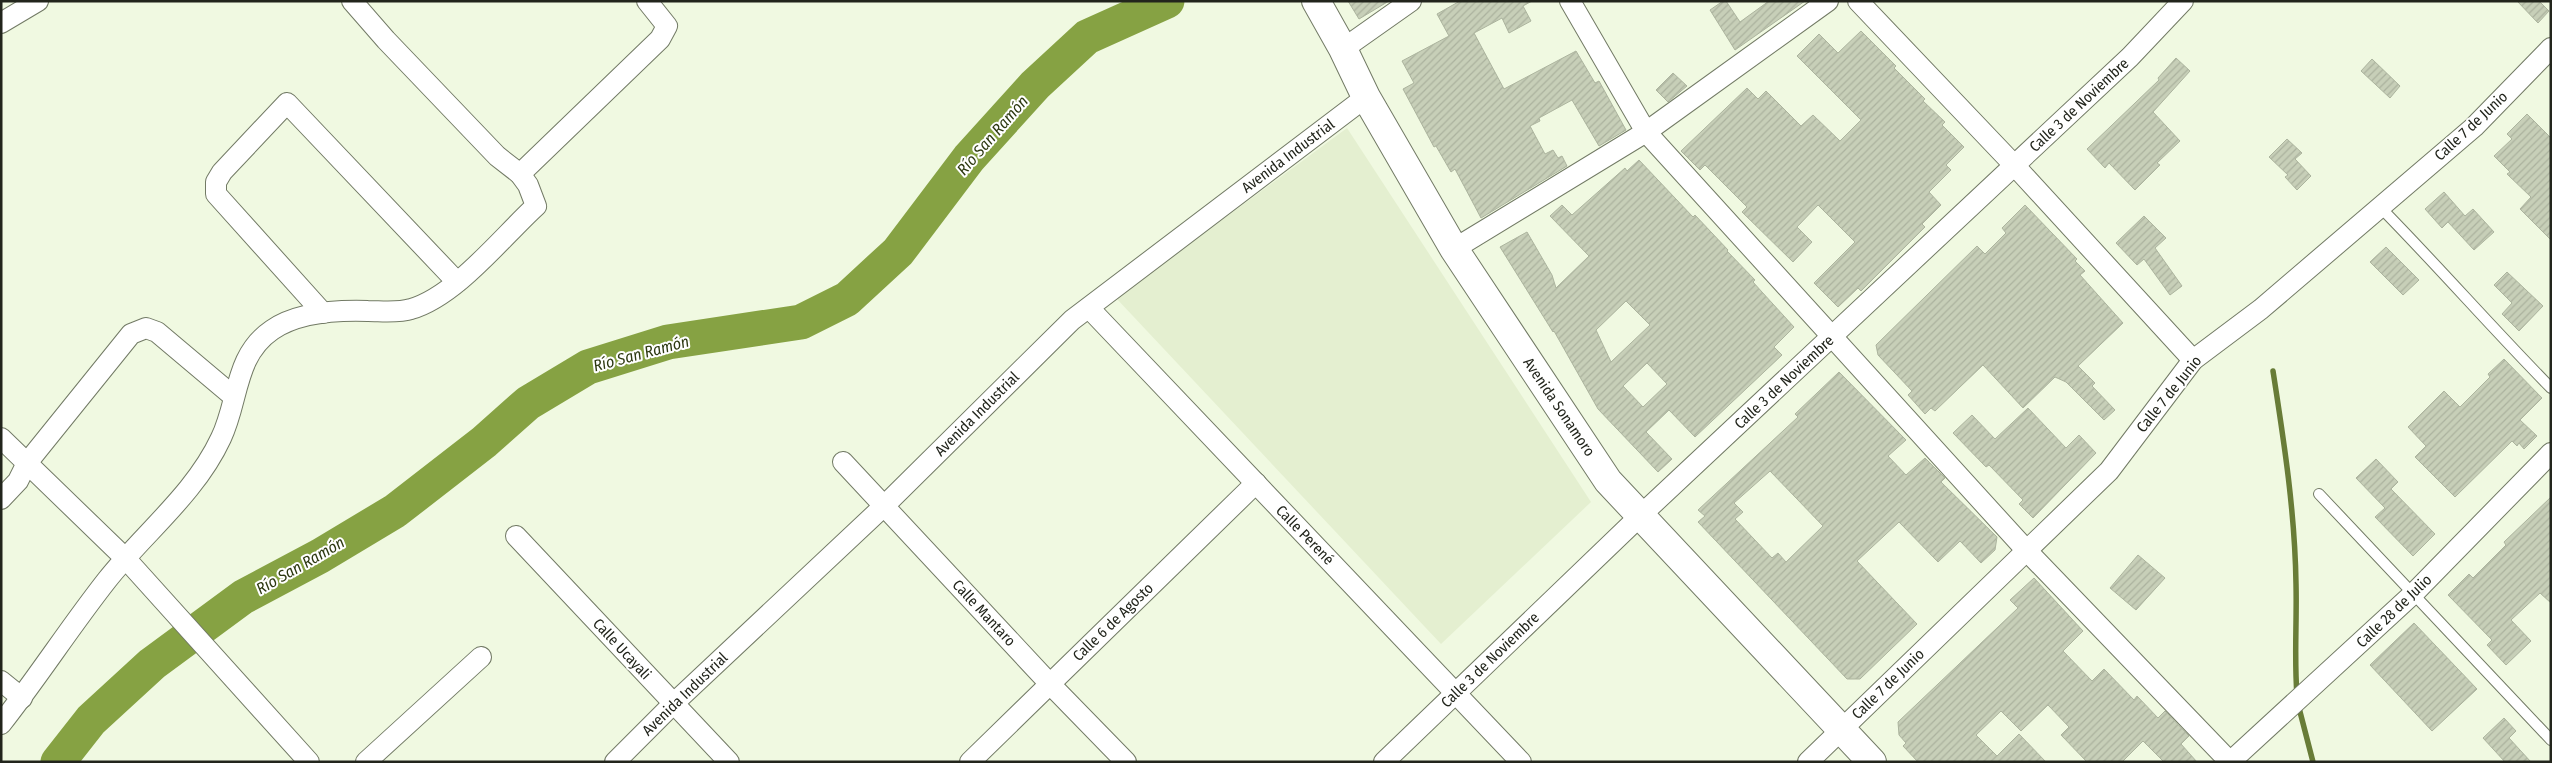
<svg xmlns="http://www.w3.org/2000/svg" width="2552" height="763" font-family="'Fira Sans Condensed',sans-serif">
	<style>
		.built { fill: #e4efd0 }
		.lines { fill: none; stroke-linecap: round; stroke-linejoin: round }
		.stream { stroke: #687c37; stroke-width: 5.5 }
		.river { stroke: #86a243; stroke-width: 35 }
		.building { fill: url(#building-hatch); stroke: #acb49e; fill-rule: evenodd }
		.service-casing { stroke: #727a65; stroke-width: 12 }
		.minor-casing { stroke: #727a65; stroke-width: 22 }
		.secondary-casing { stroke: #727a65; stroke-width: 30 }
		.service { stroke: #fff; stroke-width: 10 }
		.minor { stroke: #fff; stroke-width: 20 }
		.secondary { stroke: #fff; stroke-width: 28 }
		.labels { text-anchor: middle; stroke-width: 4; stroke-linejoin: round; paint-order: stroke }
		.street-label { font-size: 15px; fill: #22251c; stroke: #fff }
		.water-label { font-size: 16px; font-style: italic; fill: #2d3911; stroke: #fff }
	</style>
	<defs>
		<pattern id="building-hatch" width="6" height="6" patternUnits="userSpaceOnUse" patternTransform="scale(1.25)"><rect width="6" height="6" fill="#c7cfb8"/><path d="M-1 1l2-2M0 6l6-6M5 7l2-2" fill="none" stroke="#abb29e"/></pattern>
	</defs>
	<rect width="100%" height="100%" fill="#f0f9e1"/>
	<path class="built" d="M 1347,128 L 1591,502 L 1441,644 L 1116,298 Z"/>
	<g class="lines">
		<g class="stream">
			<path d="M 2273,371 C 2284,442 2295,512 2296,584 C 2297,621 2294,658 2297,695"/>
			<path d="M 2298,704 L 2313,762"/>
		</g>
		<path class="river" d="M 58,762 L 91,720 L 152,664 L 243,597 L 320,556 L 395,511 L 484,442 L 528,403 L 588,367 L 668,342 L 801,322 L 847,299 L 898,252 L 969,158 L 1035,85 L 1087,37 L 1167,1"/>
	</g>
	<g class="building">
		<path d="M 1348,1 L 1389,1 L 1359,19 Z"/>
		<path d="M 1460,1 L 1532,1 L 1523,6 L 1531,21 L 1509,33 L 1502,18 L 1474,33 L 1504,89 L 1576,51 L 1595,83 L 1599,81 L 1626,130 L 1599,146 L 1572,100 L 1539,118 L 1540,121 L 1530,126 L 1545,154 L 1553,150 L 1558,158 L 1562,156 L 1567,166 L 1481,218 L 1455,169 L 1451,172 L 1436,146 L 1434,147 L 1403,89 L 1414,83 L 1402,61 L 1449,36 L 1437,14 Z"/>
		<path d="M 1723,1 L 1726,1 L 1740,22 L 1769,1 L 1805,1 L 1735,50 L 1710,10 Z"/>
		<path d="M 2517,1 L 2539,1 L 2549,11 L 2538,23 Z"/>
		<path d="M 1861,31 L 1896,66 L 1894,68 L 1925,99 L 1923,101 L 1945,122 L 1942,125 L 1964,147 L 1946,165 L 1951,170 L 1929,192 L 1941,205 L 1922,224 L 1925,227 L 1861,291 L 1858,288 L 1838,307 L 1814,283 L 1855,242 L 1818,205 L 1797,227 L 1812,242 L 1793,262 L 1742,212 L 1747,207 L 1705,165 L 1700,170 L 1681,151 L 1747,88 L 1758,99 L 1766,91 L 1801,126 L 1813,115 L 1840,141 L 1861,120 L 1797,56 L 1819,34 L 1838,53 Z"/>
		<path d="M 2176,58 L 2190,71 L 2153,112 L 2180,141 L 2157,163 L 2160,165 L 2135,190 L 2109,163 L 2105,168 L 2087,149 L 2159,80 L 2158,78 Z"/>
		<path d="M 2372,59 L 2400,86 L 2390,98 L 2361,71 Z"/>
		<path d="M 1673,73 L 1687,86 L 1668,102 L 1656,90 Z"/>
		<path d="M 2527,114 L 2551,138 L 2551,240 L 2520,209 L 2531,197 L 2507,174 L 2510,172 L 2494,156 L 2512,139 L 2507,134 Z"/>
		<path d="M 2287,139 L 2302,153 L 2295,159 L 2311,176 L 2297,190 L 2285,177 L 2288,175 L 2269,157 Z"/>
		<path d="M 1639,160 L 1693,217 L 1695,215 L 1728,250 L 1727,251 L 1755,280 L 1753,282 L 1762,292 L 1794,327 L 1774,347 L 1782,355 L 1695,437 L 1669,410 L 1646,432 L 1672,459 L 1658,472 L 1598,409 L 1554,331 L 1553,332 L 1500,247 L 1527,232 L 1552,275 L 1556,288 L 1589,256 L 1550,216 L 1562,205 L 1572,215 L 1625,168 L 1627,171 ZM 1626,301 L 1650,325 L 1611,362 L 1596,330 ZM 1647,363 L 1667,384 L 1643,407 L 1623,386 Z"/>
		<path d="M 2444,192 L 2465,216 L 2473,209 L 2494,232 L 2474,250 L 2448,222 L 2442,228 L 2425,209 Z"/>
		<path d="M 2025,205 L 2077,259 L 2075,261 L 2085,271 L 2080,275 L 2123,323 L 2078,366 L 2095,383 L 2092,386 L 2115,410 L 2104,420 L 2066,382 L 2055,377 L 2023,408 L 1983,365 L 1935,411 L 1931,408 L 1925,414 L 1908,395 L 1912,391 L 1878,355 L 1876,345 L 1977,246 L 1985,254 L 2006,233 L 2002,228 Z"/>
		<path d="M 2144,216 L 2166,238 L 2155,248 L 2182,286 L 2170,295 L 2144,259 L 2137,265 L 2116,243 Z"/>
		<path d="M 2386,247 L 2419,280 L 2403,295 L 2370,262 Z"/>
		<path d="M 2507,272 L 2543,306 L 2519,331 L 2502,314 L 2512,303 L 2494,285 Z"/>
		<path d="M 2504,359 L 2542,398 L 2520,420 L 2537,436 L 2524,449 L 2519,443 L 2517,446 L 2512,441 L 2455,497 L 2415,457 L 2426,446 L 2408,427 L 2444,391 L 2460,407 L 2490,377 L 2488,374 Z"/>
		<path d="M 1839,372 L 1906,440 L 1888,456 L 1906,475 L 1925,458 L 1945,478 L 1941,482 L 1997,537 L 1995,550 L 1981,563 L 1960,541 L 1938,562 L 1899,522 L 1857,561 L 1917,624 L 1860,679 L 1847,679 L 1698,522 L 1705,516 L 1698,510 L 1798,417 L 1795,414 ZM 1770,471 L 1823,526 L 1786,562 L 1778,553 L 1772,558 L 1735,519 L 1743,512 L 1734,503 Z"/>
		<path d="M 2028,408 L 2066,448 L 2079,435 L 2096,453 L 2033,518 L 2019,504 L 2023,500 L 1989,465 L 1986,467 L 1953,433 L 1972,415 L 1995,439 Z"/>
		<path d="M 2376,459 L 2398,482 L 2391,489 L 2435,534 L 2413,556 L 2375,517 L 2385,508 L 2356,478 Z"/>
		<path d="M 2551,497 L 2551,603 L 2540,593 L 2511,620 L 2531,641 L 2506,665 L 2487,645 L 2492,640 L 2448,595 L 2469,574 L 2473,578 L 2506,545 L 2504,542 Z"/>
		<path d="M 2138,555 L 2165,578 L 2136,610 L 2110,588 Z"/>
		<path d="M 2034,578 L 2083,631 L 2063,651 L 2092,681 L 2104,669 L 2134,700 L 2137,696 L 2158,718 L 2165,711 L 2189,736 L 2181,744 L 2197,762 L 2164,762 L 2143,741 L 2122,762 L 2087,762 L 2061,735 L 2069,727 L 2048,705 L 2021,731 L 2001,711 L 1976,735 L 1997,756 L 2019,734 L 2046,762 L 1918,762 L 1903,746 L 1906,743 L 1899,735 L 1898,722 L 2018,608 L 2010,600 Z"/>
		<path d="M 2414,623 L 2477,689 L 2432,731 L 2370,665 Z"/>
		<path d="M 2504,718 L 2516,731 L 2509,738 L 2531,762 L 2505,762 L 2483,738 Z"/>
	</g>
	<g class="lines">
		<defs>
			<g id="service">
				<path d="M 2380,207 C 2438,266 2493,329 2551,388"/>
				<path d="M 2319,494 L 2551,740"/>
			</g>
			<g id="minor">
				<path d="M 1570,1 L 1646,132 L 2027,551 L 2230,762"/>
				<path d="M 1858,1 L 2015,166 L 2193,360"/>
				<path d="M 1,23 L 38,1"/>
				<path d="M 1343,49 L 1411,1"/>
				<path d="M 520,174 L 660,39 L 667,26 L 647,1"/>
				<path d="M 1454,249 L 1646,132 L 1828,1"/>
				<path d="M 1089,308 L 1521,762"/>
				<path d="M 323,313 L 216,194 L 216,182 L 222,172 L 287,103 L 457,282"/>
				<path d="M 1,438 L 126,559 L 309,762"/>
				<path d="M 843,462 L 1050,684 L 1126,762"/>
				<path d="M 1,499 L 18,481 L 27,463 L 131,334 L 146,328 L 157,332 L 233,396"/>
				<path d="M 516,536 L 729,762"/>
				<path d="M 1,681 L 22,698"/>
				<path d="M 1,724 C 38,677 70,627 107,580 C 144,533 195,494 221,438 C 239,401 234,356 272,330 C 298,312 338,310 368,311 C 381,311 399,313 411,309 C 456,296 502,237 536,206 L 528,185 L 520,174 L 497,156 L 386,40 L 352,1"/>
				<path d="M 366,762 L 481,657"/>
				<path d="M 615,762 L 673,704 L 884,506 L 1072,320 L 1366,97"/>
				<path d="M 970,762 L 1256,483"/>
				<path d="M 1384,762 L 1640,516 L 2130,57 L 2183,1"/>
				<path d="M 1808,762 L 2109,471 L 2193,360 L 2261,309 L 2474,127 L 2551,48"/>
				<path d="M 2230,762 L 2414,593 L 2551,453"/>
			</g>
			<path id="secondary" d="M 1316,1 L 1343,49 L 1366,97 L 1454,249 L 1608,481 L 1872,762"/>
		</defs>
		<use href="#service" class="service-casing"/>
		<use href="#minor" class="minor-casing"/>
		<use href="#secondary" class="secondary-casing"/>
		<use href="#service" class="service"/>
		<use href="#minor" class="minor"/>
		<use href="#secondary" class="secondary"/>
	</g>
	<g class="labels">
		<g class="street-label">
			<text transform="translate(2079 105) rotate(-43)" y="5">Calle 3 de Noviembre</text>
			<text transform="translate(2471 126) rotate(-43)" y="5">Calle 7 de Junio</text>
			<text transform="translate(1288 156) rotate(-37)" y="5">Avenida Industrial</text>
			<text transform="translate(1784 382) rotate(-43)" y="5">Calle 3 de Noviembre</text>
			<text transform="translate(2169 394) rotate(-51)" y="5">Calle 7 de Junio</text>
			<text transform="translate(1559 407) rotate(56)" y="5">Avenida Sonamoro</text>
			<text transform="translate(977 414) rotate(-45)" y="5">Avenida Industrial</text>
			<text transform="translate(1305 535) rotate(46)" y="5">Calle Perené</text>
			<text transform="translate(2394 611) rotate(-44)" y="5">Calle 28 de Julio</text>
			<text transform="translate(984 613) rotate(47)" y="5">Calle Mantaro</text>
			<text transform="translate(1113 622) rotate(-44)" y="5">Calle 6 de Agosto</text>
			<text transform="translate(622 649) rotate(47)" y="5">Calle Ucayali</text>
			<text transform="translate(1490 660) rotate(-44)" y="5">Calle 3 de Noviembre</text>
			<text transform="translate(1888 684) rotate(-44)" y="5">Calle 7 de Junio</text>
			<text transform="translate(685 694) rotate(-44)" y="5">Avenida Industrial</text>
		</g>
		<g class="water-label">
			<text transform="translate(992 135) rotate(-49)" y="6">Río San Ramón</text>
			<text transform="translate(641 353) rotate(-15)" y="6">Río San Ramón</text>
			<text transform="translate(300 565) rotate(-30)" y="6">Río San Ramón</text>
		</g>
	</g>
	<rect width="2552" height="763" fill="none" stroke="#22251c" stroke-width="5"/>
</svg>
